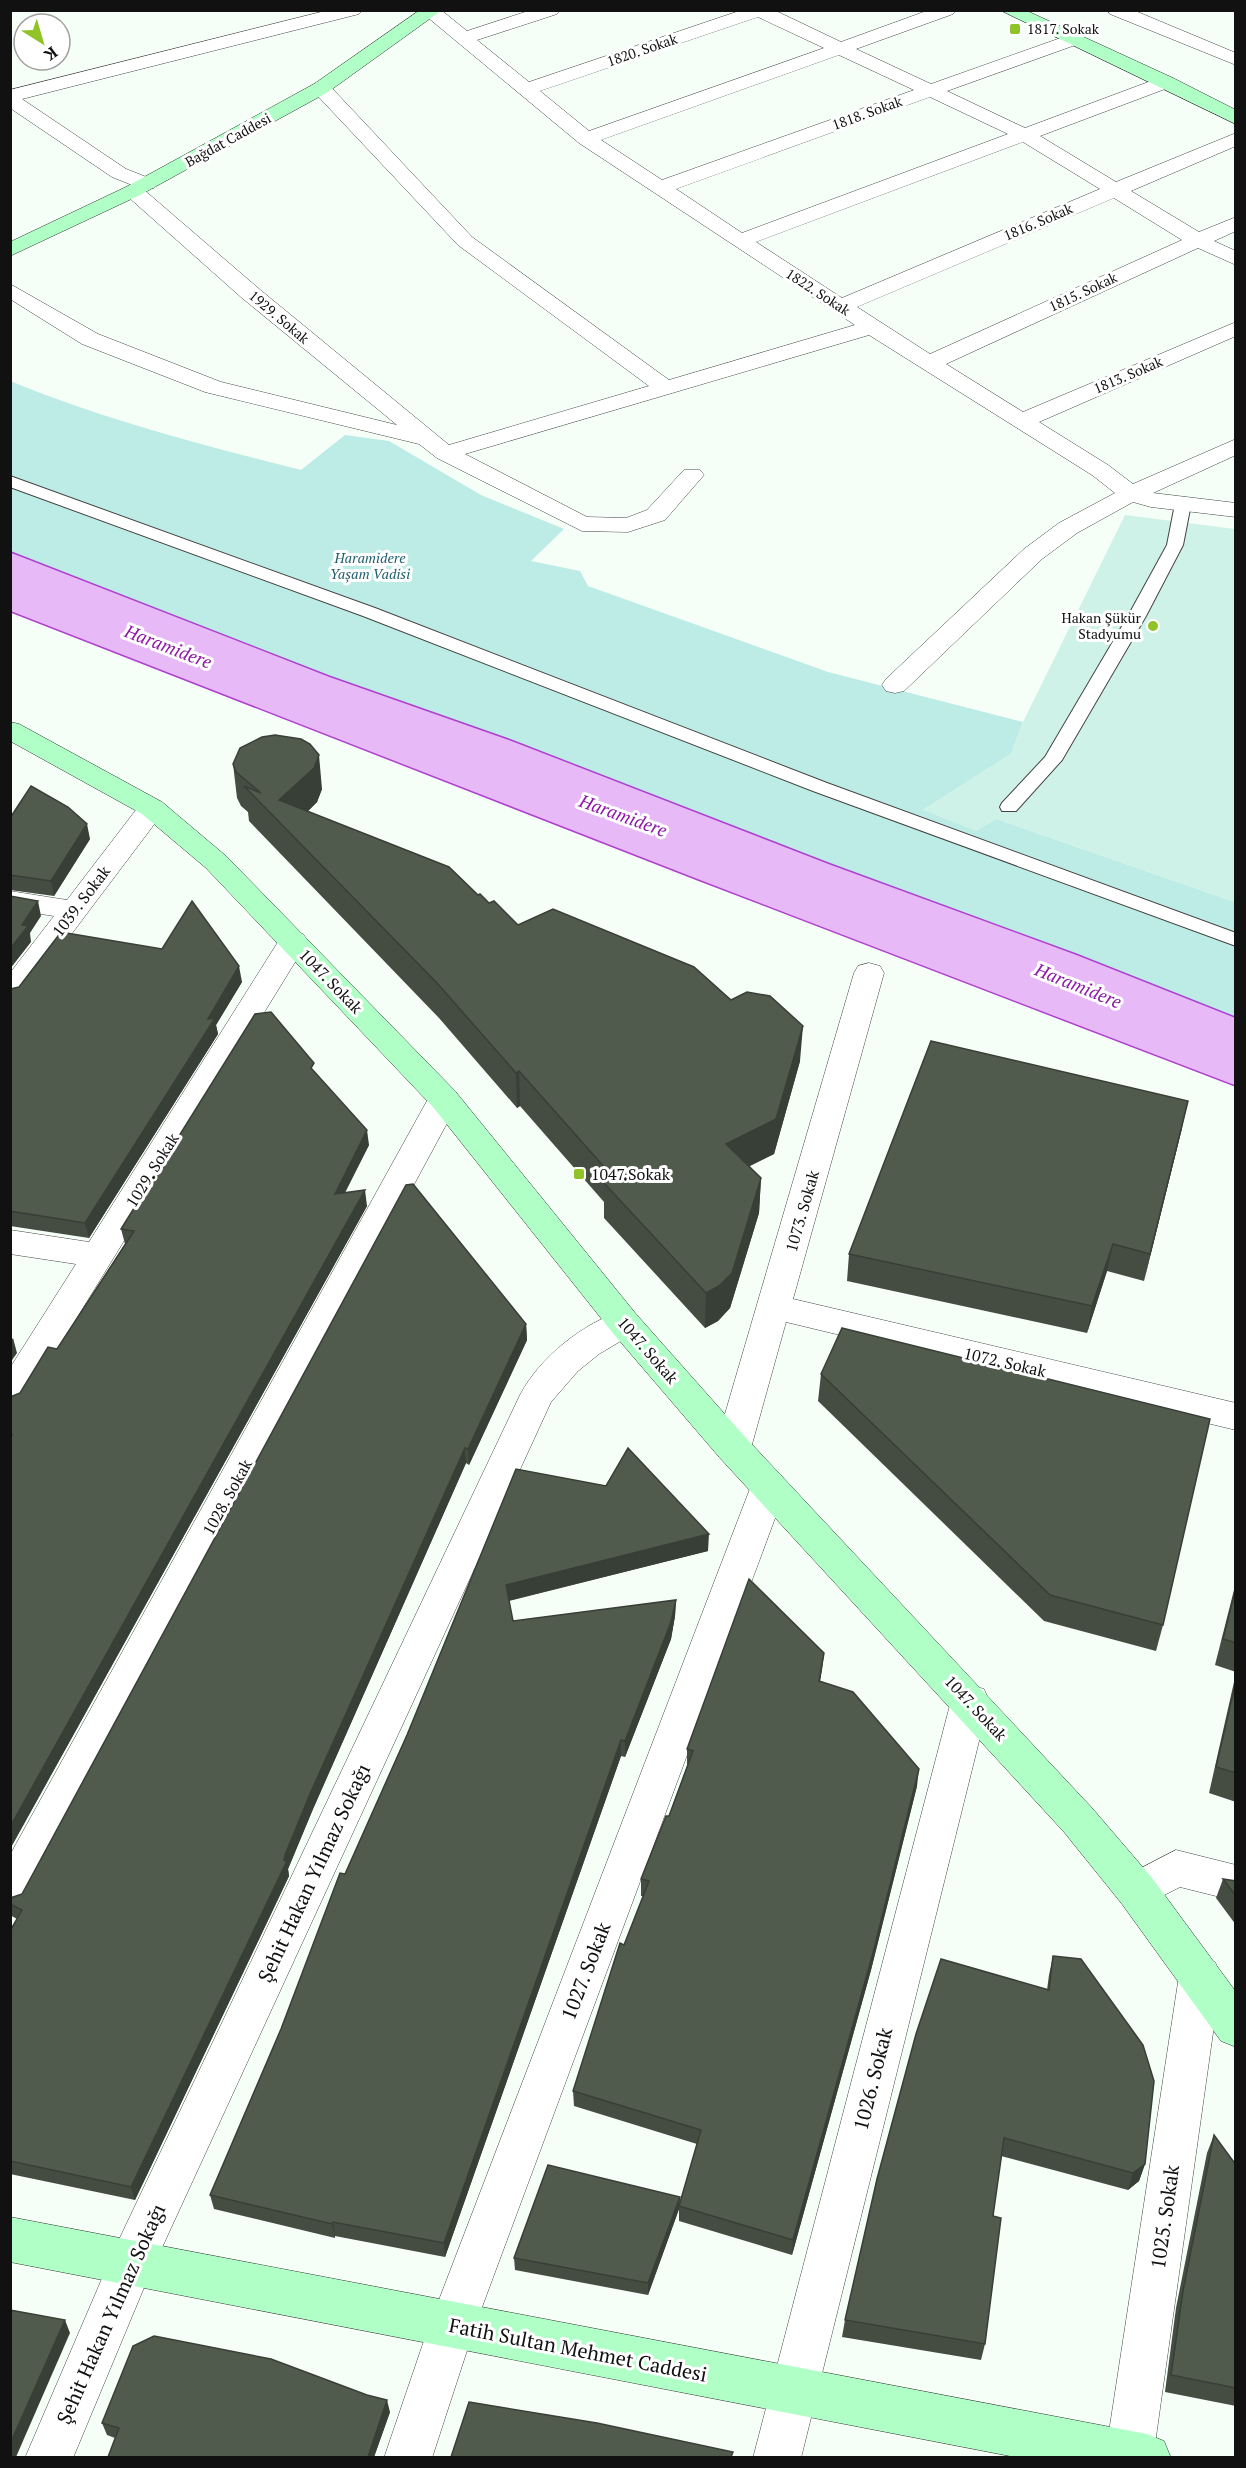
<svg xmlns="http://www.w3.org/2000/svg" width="1246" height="2468" font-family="'PT Serif',serif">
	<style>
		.green { fill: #bdebe5 }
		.pitch { fill: #cff2e8 }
		.water { fill: #e8b9f7; stroke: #af40ce; stroke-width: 1.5 }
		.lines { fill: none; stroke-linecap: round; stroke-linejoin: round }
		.lane-casing { stroke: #444; stroke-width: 2 }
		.street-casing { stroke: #444; stroke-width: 1 }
		.secondary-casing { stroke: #333; stroke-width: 1 }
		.lane { fill: #fff; fill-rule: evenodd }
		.street { fill: #fff; fill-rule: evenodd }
		.secondary { fill: #b0ffc6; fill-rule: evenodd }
		.wall { fill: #454d42 }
		.shaded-wall { fill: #383f36 }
		.building { fill: #505a4d; stroke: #383f36; stroke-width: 1.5 }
		.poi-dot { fill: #8fc327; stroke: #fff; stroke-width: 2 }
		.labels { text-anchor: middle; stroke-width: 6; stroke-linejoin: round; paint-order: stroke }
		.far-poi-label { font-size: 14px; fill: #111; stroke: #fff; text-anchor: start }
		.far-street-label { font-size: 14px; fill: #111; stroke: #fff }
		.far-park-label { font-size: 14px; font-style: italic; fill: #1f5e6b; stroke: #fff }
		.street-label { font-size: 16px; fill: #111; stroke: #fff }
		.poi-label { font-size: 16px; fill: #111; stroke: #fff; text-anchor: start }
		.water-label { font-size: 18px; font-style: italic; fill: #8c18a5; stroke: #fff }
		.near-street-label { font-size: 20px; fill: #111; stroke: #fff }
	</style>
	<rect width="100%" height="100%" fill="#f5fff7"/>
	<path class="green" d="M 10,381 C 105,420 202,445 301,470 L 345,435 L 389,441 L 481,495 L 564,529 L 531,561 L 580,571 L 588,586 L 828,672 L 1023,722 L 1011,754 L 923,810 L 997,819 L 1235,902 L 1235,1017 L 1076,954 L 828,863 L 511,740 L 329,676 L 11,552 Z"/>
	<path class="pitch" d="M 1125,515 L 1235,529 L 1235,902 L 997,819 L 976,831 L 923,810 L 1011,754 L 1023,722 Z"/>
	<path class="water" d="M 11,552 L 329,676 L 511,740 L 828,863 L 1076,954 L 1235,1017 L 1235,1086 L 698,880 L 11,612 Z"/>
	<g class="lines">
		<defs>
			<g id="lane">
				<path d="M 10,476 L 375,608 L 827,783 L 1236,933 L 1236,946 L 813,791 L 363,616 L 10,487 Z"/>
				<path d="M 1183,499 L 1191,504 L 1183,545 L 1146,616 L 1062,760 L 1016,811 L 1002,811 L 1000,807 L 1002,803 L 1045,757 L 1128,616 L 1167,545 L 1175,504 Z"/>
			</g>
			<g id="street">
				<path d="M 329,10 L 362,10 L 359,14 L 22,99 L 126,169 L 154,180 L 157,184 L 154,188 L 143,189 L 258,288 L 449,445 L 649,386 L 458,245 L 314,92 L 312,88 L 314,84 L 328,84 L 472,237 L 669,380 L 855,325 L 579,143 L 426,16 L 424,10 L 441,10 L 467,31 L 531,10 L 560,10 L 557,14 L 477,40 L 529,82 L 742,10 L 774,10 L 841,42 L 929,10 L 956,10 L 953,14 L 856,49 L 931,84 L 1069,35 L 1081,35 L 1084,39 L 1081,43 L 947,91 L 1025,128 L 1159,78 L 1173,78 L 1175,82 L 1173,86 L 1040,136 L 1116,182 L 1236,133 L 1236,146 L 1131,191 L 1199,232 L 1236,217 L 1236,231 L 1214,241 L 1236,251 L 1236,265 L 1198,248 L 946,364 L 1023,412 L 1236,322 L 1236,336 L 1039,422 L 1108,465 L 1133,484 L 1236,439 L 1236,455 L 1153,493 L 1236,503 L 1236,517 L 1151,507 L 1133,502 L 1077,533 L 1042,559 L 904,691 L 895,693 L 886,691 L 882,685 L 886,679 L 1024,549 L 1059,523 L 1115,493 L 1092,475 L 869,335 L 465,454 L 587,517 L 626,518 L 647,510 L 684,470 L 700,470 L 704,475 L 665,520 L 628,532 L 582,531 L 437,458 L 419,444 L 205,392 L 82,344 L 10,299 L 10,284 L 98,334 L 221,382 L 397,425 L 242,298 L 126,195 L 123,191 L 132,185 L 112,177 L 10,108 L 10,90 ZM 758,17 L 824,48 L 589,131 L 540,91 ZM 839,55 L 914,90 L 662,180 L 601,140 ZM 930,97 L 1008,134 L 742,233 L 676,189 ZM 1023,142 L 1100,189 L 842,298 L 756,242 ZM 1114,198 L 1182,240 L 930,354 L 857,307 Z"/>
				<path d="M 1107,10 L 1133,10 L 1236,53 L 1236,65 L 1110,14 Z"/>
				<path d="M 152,800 L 162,802 L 166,808 L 162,814 L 21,1001 L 10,1004 L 10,973 L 54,916 L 10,909 L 10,891 L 67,900 L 142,802 Z"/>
				<path d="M 293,932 L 303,934 L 308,941 L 22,1407 L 10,1411 L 10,1368 L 76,1264 L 10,1254 L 10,1230 L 89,1242 L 283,934 Z"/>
				<path d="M 869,963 L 880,966 L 884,973 L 793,1299 L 1236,1403 L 1236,1430 L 786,1322 L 751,1448 L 746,1458 L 733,1462 L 720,1458 L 715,1448 L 854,973 L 858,966 Z"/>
				<path d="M 444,1088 L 455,1091 L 460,1099 L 25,1908 L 10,1913 L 10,1855 L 428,1099 L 433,1091 Z"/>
				<path d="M 624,1310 L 636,1314 L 641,1323 L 636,1332 L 599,1354 L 578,1371 L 551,1402 L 148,2278 L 73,2458 L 25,2458 L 116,2246 L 520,1395 C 540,1357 583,1323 624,1310 Z"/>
				<path d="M 769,1472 L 782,1476 L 787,1486 L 475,2326 L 432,2458 L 384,2458 L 429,2326 L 751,1486 L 756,1476 Z"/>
				<path d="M 970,1685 L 984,1689 L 989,1701 L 801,2458 L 753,2458 L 951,1701 L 956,1689 Z"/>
				<path d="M 1176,1850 L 1236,1865 L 1236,1901 L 1180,1887 L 1137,1909 L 1122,1904 L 1116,1891 L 1122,1878 Z"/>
				<path d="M 1200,1957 L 1215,1962 L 1221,1976 L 1153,2458 L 1105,2458 L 1179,1976 L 1185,1962 Z"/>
			</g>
			<g id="secondary">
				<path d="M 420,10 L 442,10 L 328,92 L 140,195 L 10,256 L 10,242 L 126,187 L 314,84 Z"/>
				<path d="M 1000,10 L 1025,10 L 1173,78 L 1236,110 L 1236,124 Z"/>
				<path d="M 10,722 L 19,724 L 162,802 L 226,856 L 455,1091 L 636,1314 L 746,1438 L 1092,1808 L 1152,1878 L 1236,1992 L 1236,2047 L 1221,2041 L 1122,1904 L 1064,1832 L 720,1458 L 612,1332 L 433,1107 L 206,868 L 142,814 L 10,741 Z"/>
				<path d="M 10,2217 L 1147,2434 L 1164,2441 L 1171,2458 L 1020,2458 L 10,2262 Z"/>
			</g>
		</defs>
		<use href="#lane" class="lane-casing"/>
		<use href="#street" class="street-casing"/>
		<use href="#secondary" class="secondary-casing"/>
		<use href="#lane" class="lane"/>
		<use href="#street" class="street"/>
		<use href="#secondary" class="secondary"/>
	</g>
	<g class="wall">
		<path d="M 233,764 L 322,789 L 317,802 L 308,811 L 478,895 L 518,925 L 800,1061 L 774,1154 L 749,1166 L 761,1178 L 759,1213 L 730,1308 L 718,1321 L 705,1328 L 604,1218 L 604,1202 L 520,1106 L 517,1108 L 439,1018 L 249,821 L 248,812 L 241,806 L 237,798 Z"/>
		<path d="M 10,818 L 90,839 L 54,896 L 10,890 Z"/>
		<path d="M 242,982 L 216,1025 L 218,1034 L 89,1238 L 10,1226 L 10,989 Z"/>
		<path d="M 315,1072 L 369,1145 L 345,1193 L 367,1206 L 10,1849 L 10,1397 L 20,1393 L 57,1349 L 125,1244 L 121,1229 Z"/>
		<path d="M 1182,1128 L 1144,1281 L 1107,1271 L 1087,1333 L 847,1281 L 849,1254 Z"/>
		<path d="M 526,1324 L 527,1340 L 469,1465 L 466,1463 L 313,1809 L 288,1869 L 289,1876 L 135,2200 L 10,2174 L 10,1931 L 17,1919 L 10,1915 L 10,1898 L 22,1894 Z"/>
		<path d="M 821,1374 L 1163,1625 L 1156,1651 L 1044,1621 L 818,1401 Z"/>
		<path d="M 516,1469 L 606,1486 L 708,1551 L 509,1601 L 513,1621 L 676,1600 L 675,1616 L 671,1639 L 625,1757 L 621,1756 L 445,2257 L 335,2236 L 335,2238 L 214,2209 L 210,2195 L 281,2029 L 345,1874 L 407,1735 Z"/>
		<path d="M 1236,1582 L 1236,1672 L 1215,1665 Z"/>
		<path d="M 824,1653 L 820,1681 L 917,1786 L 871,1970 L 792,2255 L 679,2221 L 679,2206 L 697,2144 L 574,2106 L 573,2091 L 624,1945 L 643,1896 L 641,1896 L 641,1879 L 669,1816 L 687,1766 L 687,1749 Z"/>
		<path d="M 1236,1673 L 1236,1802 L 1209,1793 Z"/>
		<path d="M 1223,1879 L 1236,1881 L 1236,1925 L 1216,1898 Z"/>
		<path d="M 1053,1956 L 1145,2164 L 1139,2181 L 1128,2190 L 1001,2156 L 993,2216 L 985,2344 L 981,2360 L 842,2337 L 845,2320 L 1047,1990 L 1049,1975 Z"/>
		<path d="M 1214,2135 L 1236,2165 L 1236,2406 L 1165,2392 L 1176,2308 L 1207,2153 Z"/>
		<path d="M 680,2197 L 679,2209 L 648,2295 L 515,2270 L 514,2258 Z"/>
		<path d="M 390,2412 L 374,2457 L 108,2457 L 115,2438 L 107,2435 L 102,2423 Z"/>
	</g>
	<g class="shaded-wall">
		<path d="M 319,755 L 322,789 L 317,802 L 288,831 L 279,800 Z"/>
		<path d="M 87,824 L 90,839 L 54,896 L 51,881 Z"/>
		<path d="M 38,901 L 41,916 L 30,933 L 31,942 L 10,969 L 10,949 L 22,925 Z"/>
		<path d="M 239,966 L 242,982 L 216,1025 L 218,1034 L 89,1238 L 85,1223 Z"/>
		<path d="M 803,1026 L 800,1061 L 774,1154 L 724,1179 L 726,1144 Z"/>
		<path d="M 519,1071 L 520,1106 L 517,1108 L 516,1073 Z"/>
		<path d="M 1188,1101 L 1182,1128 L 1144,1281 L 1150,1254 Z"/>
		<path d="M 367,1130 L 369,1145 L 336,1209 L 335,1194 Z"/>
		<path d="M 761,1178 L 759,1213 L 730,1308 L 718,1321 L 705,1328 L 706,1293 Z"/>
		<path d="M 365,1190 L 367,1206 L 10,1849 L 10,1827 Z"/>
		<path d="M 1113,1244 L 1107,1271 L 1087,1333 L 1092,1306 Z"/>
		<path d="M 526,1324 L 527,1340 L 469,1465 L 468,1449 Z"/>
		<path d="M 13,1338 L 17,1353 L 10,1363 L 10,1342 Z"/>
		<path d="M 465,1448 L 466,1463 L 313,1809 L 288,1869 L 289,1876 L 135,2200 L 131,2187 L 284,1860 L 310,1794 Z"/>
		<path d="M 709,1534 L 708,1551 L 507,1601 L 506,1585 Z"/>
		<path d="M 676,1600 L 675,1616 L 671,1639 L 625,1757 L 625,1741 Z"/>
		<path d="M 824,1653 L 822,1670 L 817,1698 L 819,1681 Z"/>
		<path d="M 621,1740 L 621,1756 L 445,2257 L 444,2243 Z"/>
		<path d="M 919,1769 L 917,1786 L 871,1970 L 792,2255 L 793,2240 Z"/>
		<path d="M 1145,2164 L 1139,2181 L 1128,2190 L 1133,2173 Z"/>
		<path d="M 680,2197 L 679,2209 L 648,2295 L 648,2283 Z"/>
		<path d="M 333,2222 L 335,2236 L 335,2238 L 332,2224 Z"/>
		<path d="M 65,2320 L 70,2333 L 16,2457 L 10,2457 L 10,2444 Z"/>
		<path d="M 387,2400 L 390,2412 L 374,2457 L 368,2457 Z"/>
	</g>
	<g class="building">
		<path d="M 275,735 L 301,739 L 310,744 L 319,755 L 314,768 L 279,800 L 449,867 L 478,895 L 480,894 L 489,903 L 494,901 L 518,925 L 553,909 L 694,967 L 731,1000 L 747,992 L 770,996 L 803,1026 L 776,1119 L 726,1144 L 761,1178 L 732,1273 L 719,1286 L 706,1293 L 604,1183 L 614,1178 L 519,1071 L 516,1073 L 437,983 L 244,786 L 261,793 L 236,772 L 233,764 L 240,748 L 262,737 Z"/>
		<path d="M 31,786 L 68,807 L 87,824 L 51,881 L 10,875 L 10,818 Z"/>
		<path d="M 10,896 L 38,901 L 22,925 L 28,926 L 10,949 Z"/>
		<path d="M 192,901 L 239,966 L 208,1019 L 215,1018 L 85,1223 L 10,1211 L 10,989 L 19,987 L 61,932 L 162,949 Z"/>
		<path d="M 271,1012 L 314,1063 L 311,1068 L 367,1130 L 335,1194 L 365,1190 L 10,1827 L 10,1437 L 12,1435 L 10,1435 L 10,1397 L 20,1393 L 48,1347 L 57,1349 L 134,1231 L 121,1229 L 255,1014 Z"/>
		<path d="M 931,1041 L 1188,1101 L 1150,1254 L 1113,1244 L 1092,1306 L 849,1254 Z"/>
		<path d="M 413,1184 L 526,1324 L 468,1449 L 465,1448 L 310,1794 L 285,1855 L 284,1860 L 287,1861 L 131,2187 L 10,2161 L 10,1931 L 22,1910 L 10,1904 L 10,1898 L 22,1894 L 406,1185 Z"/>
		<path d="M 842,1328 L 1210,1419 L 1163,1625 L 1050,1595 L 821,1374 Z"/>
		<path d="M 628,1448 L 709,1534 L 506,1585 L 513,1621 L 676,1600 L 671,1622 L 625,1741 L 621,1740 L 444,2243 L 333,2222 L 332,2224 L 210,2195 L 281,2029 L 340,1873 L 345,1874 L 407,1735 L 516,1469 L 606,1486 Z"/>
		<path d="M 749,1579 L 824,1653 L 819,1681 L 853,1692 L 919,1769 L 873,1953 L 793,2240 L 679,2206 L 701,2130 L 573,2091 L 620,1943 L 624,1945 L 649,1881 L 641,1879 L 666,1816 L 669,1816 L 693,1751 L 687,1749 Z"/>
		<path d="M 1236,1587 L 1236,1643 L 1223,1639 Z"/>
		<path d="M 1236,1681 L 1236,1773 L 1216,1767 Z"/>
		<path d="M 1223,1879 L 1236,1881 L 1236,1896 Z"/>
		<path d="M 1053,1956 L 1081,1959 L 1143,2045 L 1154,2081 L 1145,2164 L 1133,2173 L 1004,2138 L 993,2216 L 1001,2218 L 985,2344 L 845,2320 L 877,2179 L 916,2034 L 941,1959 L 1049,1990 Z"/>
		<path d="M 1214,2135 L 1236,2165 L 1236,2388 L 1171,2375 L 1183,2291 Z"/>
		<path d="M 548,2165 L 680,2197 L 648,2283 L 514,2258 Z"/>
		<path d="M 10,2310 L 65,2320 L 10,2444 Z"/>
		<path d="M 154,2336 L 271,2359 L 367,2395 L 387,2400 L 368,2457 L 108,2457 L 119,2428 L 102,2423 L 133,2346 Z"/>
		<path d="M 469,2402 L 597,2423 L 733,2452 L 731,2457 L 451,2457 Z"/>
	</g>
	<g class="poi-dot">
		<rect x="1009" y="23" width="12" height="12" rx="3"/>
		<circle cx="1153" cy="626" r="6"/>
		<rect x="573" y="1168" width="12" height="12" rx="3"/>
	</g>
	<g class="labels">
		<g class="far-poi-label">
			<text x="1027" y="34">1817. Sokak</text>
			<text x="1141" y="623" text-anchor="end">Hakan Şükür<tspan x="1141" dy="16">Stadyumu</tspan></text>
		</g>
		<g class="far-street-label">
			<text transform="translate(642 50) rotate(-19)" y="5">1820. Sokak</text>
			<text transform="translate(867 113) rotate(-20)" y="5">1818. Sokak</text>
			<text transform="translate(228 140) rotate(-29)" y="5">Bağdat Caddesi</text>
			<text transform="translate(1038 222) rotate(-23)" y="5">1816. Sokak</text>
			<text transform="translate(818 292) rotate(33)" y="5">1822. Sokak</text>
			<text transform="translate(1083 292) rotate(-25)" y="5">1815. Sokak</text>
			<text transform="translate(279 317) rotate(40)" y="5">1929. Sokak</text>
			<text transform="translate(1128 375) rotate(-23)" y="5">1813. Sokak</text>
		</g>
		<g class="far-park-label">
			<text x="370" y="563">Haramidere<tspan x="370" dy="16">Yaşam Vadisi</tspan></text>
		</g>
		<g class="street-label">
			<text transform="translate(81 901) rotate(-53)" y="6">1039. Sokak</text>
			<text transform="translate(331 981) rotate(46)" y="6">1047. Sokak</text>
			<text transform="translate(152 1170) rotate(-58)" y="6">1029. Sokak</text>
			<text transform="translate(802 1211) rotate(-74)" y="6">1073. Sokak</text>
			<text transform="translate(648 1350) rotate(49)" y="6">1047. Sokak</text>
			<text transform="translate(1005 1362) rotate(13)" y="6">1072. Sokak</text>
			<text transform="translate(227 1497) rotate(-61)" y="6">1028. Sokak</text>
			<text transform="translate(976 1708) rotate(47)" y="6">1047. Sokak</text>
		</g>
		<g class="poi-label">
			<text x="591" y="1180">1047.Sokak</text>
		</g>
		<g class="water-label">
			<text transform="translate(168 647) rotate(21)" y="6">Haramidere</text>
			<text transform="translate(623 816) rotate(20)" y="6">Haramidere</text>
			<text transform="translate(1078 986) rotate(22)" y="6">Haramidere</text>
		</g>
		<g class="near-street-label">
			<text transform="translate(314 1873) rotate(-65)" y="7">Şehit Hakan Yılmaz Sokağı</text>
			<text transform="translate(586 1971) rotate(-69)" y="7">1027. Sokak</text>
			<text transform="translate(873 2079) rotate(-76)" y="7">1026. Sokak</text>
			<text transform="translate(1165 2217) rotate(-82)" y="7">1025. Sokak</text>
			<text transform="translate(111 2314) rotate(-66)" y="7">Şehit Hakan Yılmaz Sokağı</text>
			<text transform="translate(578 2350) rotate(11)" y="7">Fatih Sultan Mehmet Caddesi</text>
		</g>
	</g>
	<rect width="1246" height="2468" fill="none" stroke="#111111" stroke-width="24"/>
	<g transform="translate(42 42) rotate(143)"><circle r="28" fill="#ffffff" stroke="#a0a0a0" stroke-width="1.5"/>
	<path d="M0-4.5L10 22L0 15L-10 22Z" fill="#8fc327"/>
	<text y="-9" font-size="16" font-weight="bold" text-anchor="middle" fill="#111111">K</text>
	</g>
</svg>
